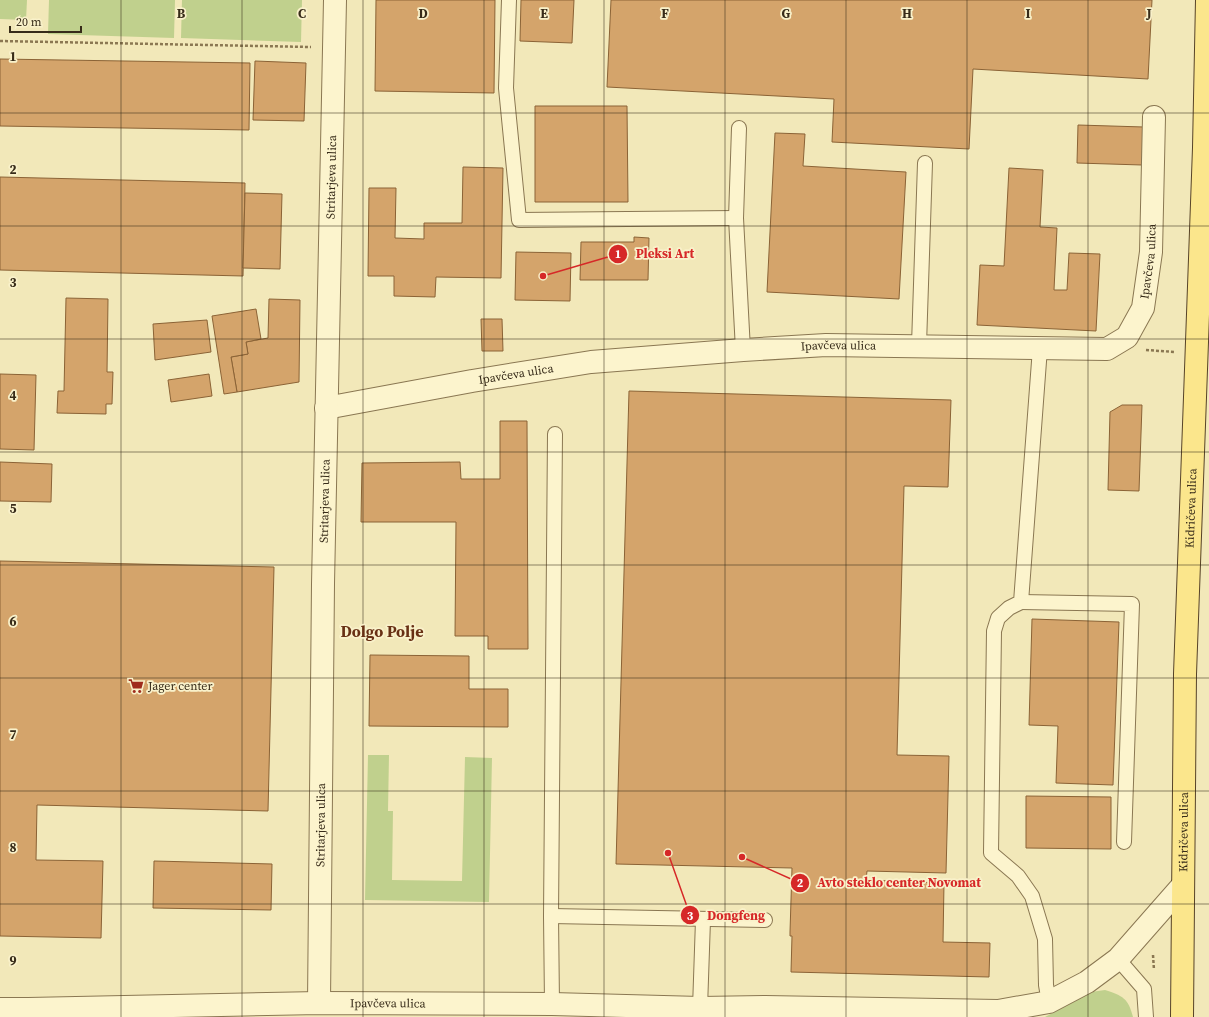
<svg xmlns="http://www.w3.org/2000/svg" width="1209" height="1017" font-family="'Source Serif 4',serif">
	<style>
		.green { fill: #c0d08d }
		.building { fill: #d4a46b; stroke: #8b6336 }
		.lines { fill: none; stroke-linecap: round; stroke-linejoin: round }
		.service-casing { stroke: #8a7752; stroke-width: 16 }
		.minor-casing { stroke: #8a7752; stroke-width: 24 }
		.primary-casing { stroke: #574328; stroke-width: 24 }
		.path { stroke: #8a7752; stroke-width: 2.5; stroke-dasharray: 3 2; stroke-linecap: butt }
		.service { stroke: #fcf4cd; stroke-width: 14 }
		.minor { stroke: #fcf4cd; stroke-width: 22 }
		.primary { stroke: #fbe68c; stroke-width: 22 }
		.grid { fill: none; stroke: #372b19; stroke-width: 1; stroke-opacity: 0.55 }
		.labels { text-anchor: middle; stroke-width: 3.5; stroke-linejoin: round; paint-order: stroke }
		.street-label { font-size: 12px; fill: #372b19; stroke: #f9f1ca }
		.poi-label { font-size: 12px; fill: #372b19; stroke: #f9f1ca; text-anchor: start }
		.district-label { font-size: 16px; font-weight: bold; fill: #683014; stroke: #f9f1ca }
		.grid-label { font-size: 13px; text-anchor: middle; font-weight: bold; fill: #372b19; stroke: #f9f1ca; stroke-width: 3.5; stroke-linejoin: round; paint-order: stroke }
		.leader { fill: none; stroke: #d62828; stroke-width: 1.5 }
		.callout-dot { fill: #d62828; stroke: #f9f1ca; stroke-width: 1.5 }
		.mark-label { font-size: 12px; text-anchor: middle; font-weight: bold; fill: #fff }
		.callout-label { font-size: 13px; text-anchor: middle; font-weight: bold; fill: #d62828; stroke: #f9f1ca; stroke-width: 3.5; stroke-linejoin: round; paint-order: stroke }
	</style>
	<rect width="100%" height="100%" fill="#f2e8b9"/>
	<g class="green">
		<path d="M 0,0 L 27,0 L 26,20 L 0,19 Z"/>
		<path d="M 49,0 L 175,0 L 174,38 L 48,34 Z"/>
		<path d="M 182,0 L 302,0 L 301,42 L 181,38 Z"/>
		<path d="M 368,755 L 389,755 L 388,811 L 393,811 L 392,880 L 462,881 L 465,757 L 492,758 L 489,902 L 365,900 Z"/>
		<path d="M 1105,990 C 1123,996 1128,998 1133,1017 L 1045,1017 L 1091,992 Z"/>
	</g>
	<g class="building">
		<path d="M 376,0 L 495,0 L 494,93 L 375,91 Z"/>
		<path d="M 521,0 L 574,0 L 572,43 L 520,41 Z"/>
		<path d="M 611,0 L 1152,0 L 1148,79 L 973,69 L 969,149 L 832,142 L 834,99 L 607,87 Z"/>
		<path d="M 0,59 L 250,63 L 249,130 L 0,126 Z"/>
		<path d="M 255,61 L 306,63 L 304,121 L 253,120 Z"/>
		<path d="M 535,106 L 627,106 L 628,202 L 535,202 Z"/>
		<path d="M 1078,125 L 1144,127 L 1142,165 L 1077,163 Z"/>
		<path d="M 775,133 L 805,134 L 803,166 L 906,172 L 899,299 L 767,292 Z"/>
		<path d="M 463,167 L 503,168 L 501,278 L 436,277 L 435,297 L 394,296 L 394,276 L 368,276 L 369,188 L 396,188 L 395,238 L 424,239 L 424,223 L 462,223 Z"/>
		<path d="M 1009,168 L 1043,170 L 1040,227 L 1057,228 L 1054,290 L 1067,290 L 1069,253 L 1100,254 L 1096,331 L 977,325 L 980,265 L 1004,266 Z"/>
		<path d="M 0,177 L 245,183 L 243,276 L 0,270 Z"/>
		<path d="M 245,193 L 282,194 L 280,269 L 243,268 Z"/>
		<path d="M 634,237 L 649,238 L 648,280 L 580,280 L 581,242 L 634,242 Z"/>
		<path d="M 516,252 L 571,253 L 570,301 L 515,300 Z"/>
		<path d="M 66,298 L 108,299 L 107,372 L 113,372 L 112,404 L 106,404 L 106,414 L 57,413 L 58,391 L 64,391 Z"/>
		<path d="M 269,299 L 300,300 L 299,382 L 237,392 L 231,357 L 248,354 L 246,342 L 268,338 Z"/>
		<path d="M 256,309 L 261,339 L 246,342 L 248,354 L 231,357 L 237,392 L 224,394 L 212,316 Z"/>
		<path d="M 481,319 L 502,319 L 503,351 L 482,351 Z"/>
		<path d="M 207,320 L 211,352 L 155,360 L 153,324 Z"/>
		<path d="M 0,374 L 36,375 L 34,450 L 0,449 Z"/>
		<path d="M 209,374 L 212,396 L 171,402 L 168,380 Z"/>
		<path d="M 629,391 L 951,400 L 948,487 L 904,486 L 897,755 L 949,756 L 946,873 L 867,871 L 866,880 L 944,883 L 943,942 L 990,943 L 989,977 L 791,972 L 792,936 L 790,936 L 790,932 L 792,868 L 616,864 Z"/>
		<path d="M 1122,405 L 1142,405 L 1139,491 L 1108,490 L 1110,412 Z"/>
		<path d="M 500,421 L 527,421 L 528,649 L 488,649 L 488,636 L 455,636 L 456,522 L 361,522 L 362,463 L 460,462 L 461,479 L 500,479 Z"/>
		<path d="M 0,462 L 52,464 L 51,502 L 0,501 Z"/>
		<path d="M 0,561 L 274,567 L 268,811 L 37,805 L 36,860 L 103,861 L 101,938 L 0,936 Z"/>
		<path d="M 1032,619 L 1119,622 L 1113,785 L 1056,783 L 1058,726 L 1029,725 Z"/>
		<path d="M 370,655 L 469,656 L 469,689 L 508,689 L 508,727 L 369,726 Z"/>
		<path d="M 1026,796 L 1111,797 L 1111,849 L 1026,848 Z"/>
		<path d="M 154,861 L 272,864 L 271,910 L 153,908 Z"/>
	</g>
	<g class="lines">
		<defs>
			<g id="service">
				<path d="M 509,0 L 506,88 L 519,220 L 736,218"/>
				<path d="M 739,128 L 736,218 L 743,350"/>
				<path d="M 919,345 L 925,163"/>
				<path d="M 1040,348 L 1021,602 L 1009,608 L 998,618 L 994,631 L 991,853 L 1018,876 L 1032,896 L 1045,939 L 1046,985 L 1049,1002"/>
				<path d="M 1021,602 L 1132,604 L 1124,842"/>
				<path d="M 551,916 L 765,920"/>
				<path d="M 1118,959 L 1144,989 L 1146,1017"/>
				<path d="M 552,1004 L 551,916 L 555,434"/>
				<path d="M 700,1008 L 703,920"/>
			</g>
			<g id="minor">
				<path id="s1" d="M 326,408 L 472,381 L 591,362 L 743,350 L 826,345 L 1107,349 L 1127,337 L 1143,308 L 1151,252 L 1154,117"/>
				<path id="s2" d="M 319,1003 L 323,584 L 335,0"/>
				<path id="s3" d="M 0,1009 L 28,1009 L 319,1003 L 552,1004 L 700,1008 L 765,1007 L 998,1011 L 1049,1002 L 1087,982 L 1118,959 L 1183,885"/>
			</g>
			<g id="primary">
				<path id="s4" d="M 1182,1017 L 1185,674 L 1204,148 L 1207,0"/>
			</g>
		</defs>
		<use href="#service" class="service-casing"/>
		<use href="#minor" class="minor-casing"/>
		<use href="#primary" class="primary-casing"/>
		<g class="path">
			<path d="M 0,41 L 311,47"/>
			<path d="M 1146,350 L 1175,352"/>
			<path d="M 1153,955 L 1154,970"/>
		</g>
		<use href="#service" class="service"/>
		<use href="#minor" class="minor"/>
		<use href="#primary" class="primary"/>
	</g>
	<path class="grid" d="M 121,0 L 121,1017M 242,0 L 242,1017M 363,0 L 363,1017M 484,0 L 484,1017M 604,0 L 604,1017M 725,0 L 725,1017M 846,0 L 846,1017M 967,0 L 967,1017M 1088,0 L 1088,1017M 0,113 L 1209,113M 0,226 L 1209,226M 0,339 L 1209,339M 0,452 L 1209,452M 0,565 L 1209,565M 0,678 L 1209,678M 0,791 L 1209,791M 0,904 L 1209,904"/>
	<defs>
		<symbol id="supermarket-bare" viewBox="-9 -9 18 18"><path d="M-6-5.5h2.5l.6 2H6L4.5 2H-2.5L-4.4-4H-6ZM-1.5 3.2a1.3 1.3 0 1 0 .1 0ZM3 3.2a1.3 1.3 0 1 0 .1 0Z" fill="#9f2c1d" stroke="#f9f1ca" stroke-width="2.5" paint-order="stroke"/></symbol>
	</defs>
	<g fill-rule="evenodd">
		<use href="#supermarket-bare" x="125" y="675" width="22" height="22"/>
	</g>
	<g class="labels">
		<g class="street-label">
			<text dy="4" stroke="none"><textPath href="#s2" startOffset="826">Stritarjeva ulica</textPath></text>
			<text dy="4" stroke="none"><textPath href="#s1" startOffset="889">Ipavčeva ulica</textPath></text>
			<text dy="4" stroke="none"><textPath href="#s1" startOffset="517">Ipavčeva ulica</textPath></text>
			<text dy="4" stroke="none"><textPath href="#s1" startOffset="193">Ipavčeva ulica</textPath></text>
			<text dy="4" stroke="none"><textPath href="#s2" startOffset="502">Stritarjeva ulica</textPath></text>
			<text dy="4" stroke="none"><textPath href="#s4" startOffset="509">Kidričeva ulica</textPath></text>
			<text dy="4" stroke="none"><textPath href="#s2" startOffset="178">Stritarjeva ulica</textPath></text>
			<text dy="4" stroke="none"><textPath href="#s4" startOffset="185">Kidričeva ulica</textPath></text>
			<text dy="4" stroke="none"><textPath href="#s3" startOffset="388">Ipavčeva ulica</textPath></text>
		</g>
		<g class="poi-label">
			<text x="148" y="690">Jager center</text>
		</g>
		<g class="district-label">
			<text x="382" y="637">Dolgo Polje</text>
		</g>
	</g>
	<g class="grid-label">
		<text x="181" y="18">B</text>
		<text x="302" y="18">C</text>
		<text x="423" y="18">D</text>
		<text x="544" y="18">E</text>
		<text x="665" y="18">F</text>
		<text x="786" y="18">G</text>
		<text x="907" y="18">H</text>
		<text x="1028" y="18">I</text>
		<text x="1149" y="18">J</text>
		<text x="13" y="61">1</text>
		<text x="13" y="174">2</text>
		<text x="13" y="287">3</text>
		<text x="13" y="400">4</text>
		<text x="13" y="513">5</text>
		<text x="13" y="626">6</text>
		<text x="13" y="739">7</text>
		<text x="13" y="852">8</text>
		<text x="13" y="965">9</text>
	</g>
	<path class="leader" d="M543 276L618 254M742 857L800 883M668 853L690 915"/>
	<g class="callout-dot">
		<circle cx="543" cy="276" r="4"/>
		<circle cx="742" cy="857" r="4"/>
		<circle cx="668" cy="853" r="4"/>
		<circle cx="618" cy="254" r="10"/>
		<circle cx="800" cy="883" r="10"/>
		<circle cx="690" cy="915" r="10"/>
	</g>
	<g class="mark-label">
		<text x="618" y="258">1</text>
		<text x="800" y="887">2</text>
		<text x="690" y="920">3</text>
	</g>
	<g class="callout-label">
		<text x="665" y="258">Pleksi Art</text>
		<text x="899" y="887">Avto steklo center Novomat</text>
		<text x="736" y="920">Dongfeng</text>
	</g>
	<path d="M10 26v6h71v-6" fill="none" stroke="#372b19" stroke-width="2"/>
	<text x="16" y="26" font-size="12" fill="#372b19" stroke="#f9f1ca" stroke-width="3" paint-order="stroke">20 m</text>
</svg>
